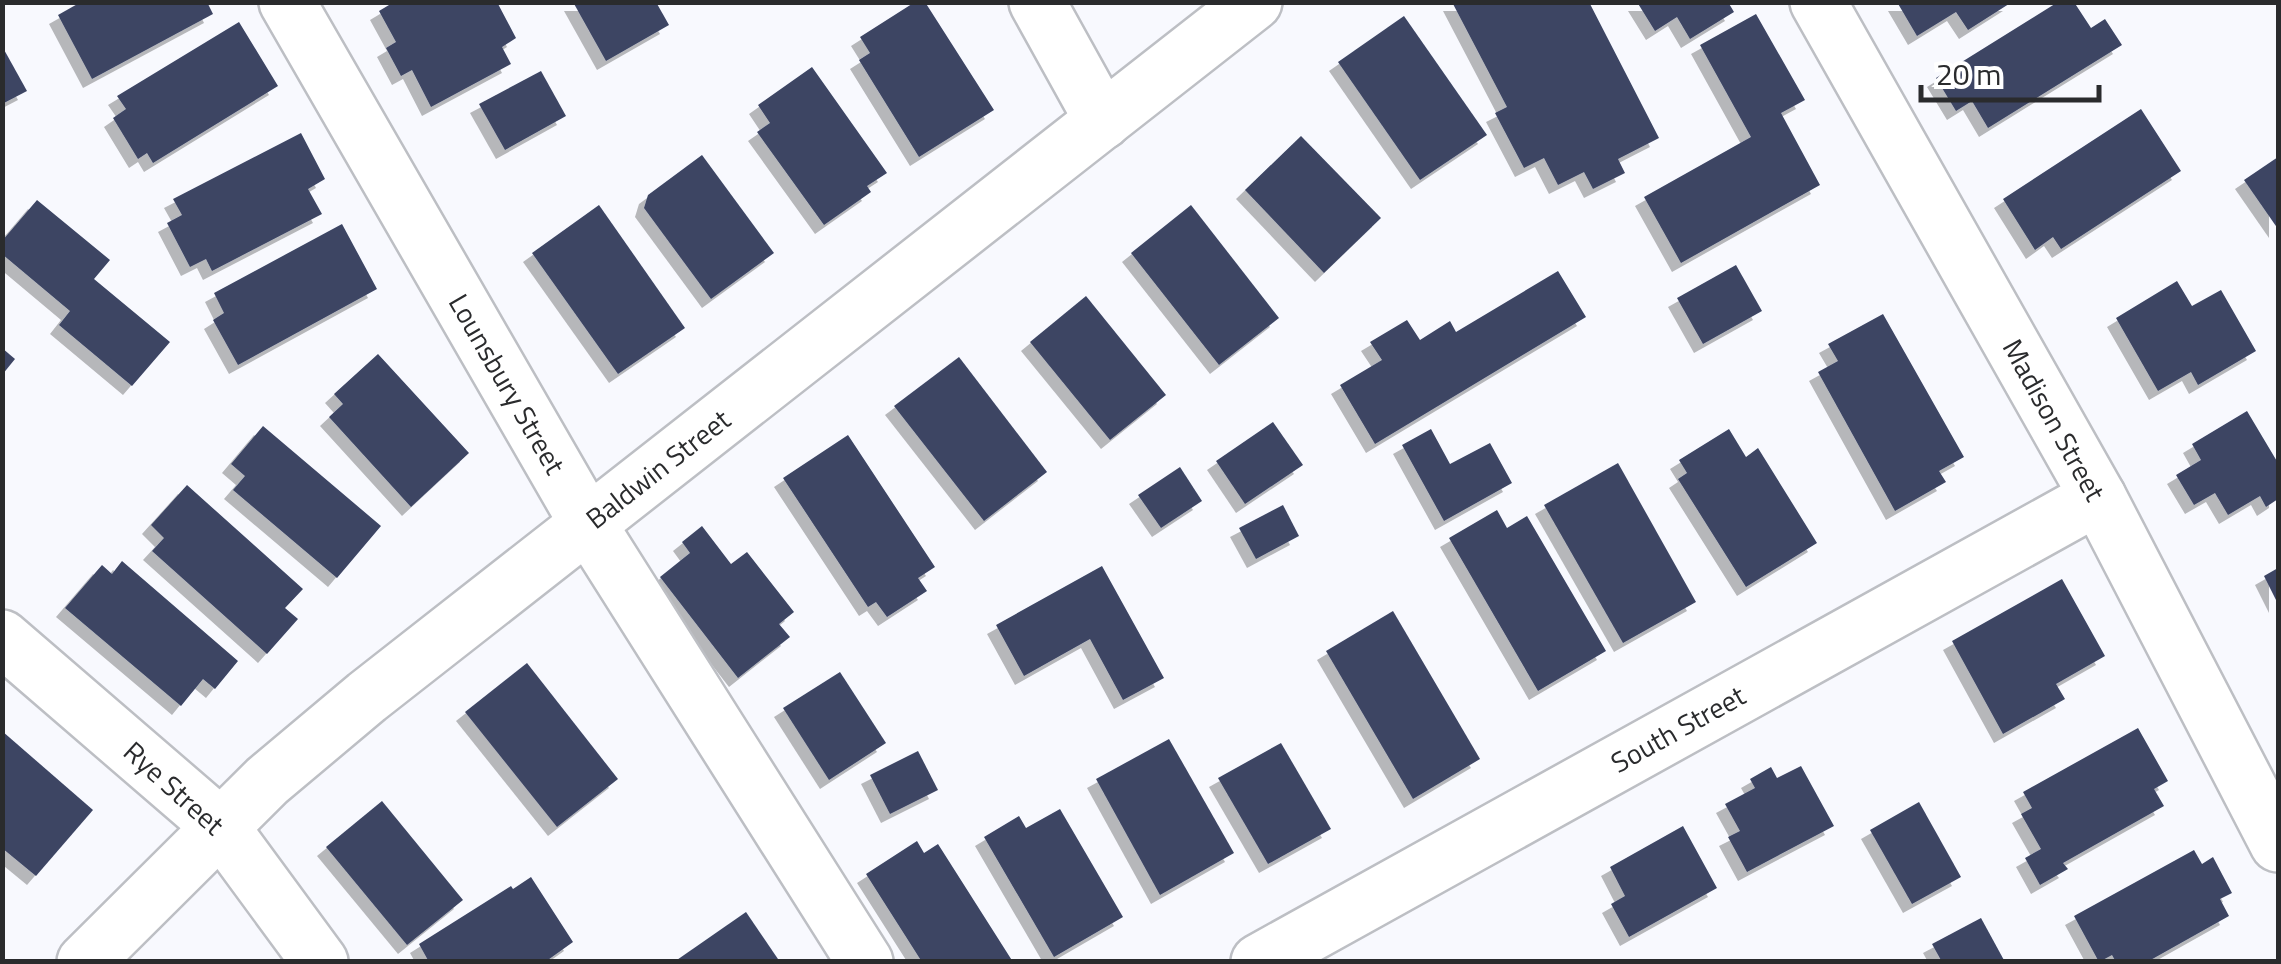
<svg xmlns="http://www.w3.org/2000/svg" width="2281" height="964" font-family="'Titillium Web',sans-serif">
	<style>
		.building { fill: #3c4564; filter: url(#shadow) }
		.lines { fill: none; stroke-linecap: round; stroke-linejoin: round }
		.minor-casing { stroke: #bdbfc4; stroke-width: 60 }
		.major-casing { stroke: #bdbfc4; stroke-width: 60 }
		.minor { stroke: #fff; stroke-width: 55 }
		.major { stroke: #fff; stroke-width: 55 }
		.labels { text-anchor: middle; stroke-width: 10; stroke-linejoin: round; paint-order: stroke }
		.street-label { font-size: 28px; fill: #2a2b2d; stroke: #fff }
	</style>
	<defs>
		<filter id="shadow"><feDropShadow dx="-9" dy="9" stdDeviation="0" flood-color="#0004"/></filter>
	</defs>
	<rect width="100%" height="100%" fill="#f8f9fe"/>
	<g class="building">
		<path d="M 81,2 L 207,2 L 213,14 L 92,79 L 58,15 Z"/>
		<path d="M 394,2 L 497,2 L 516,38 L 502,47 L 511,64 L 431,107 L 412,70 L 401,76 L 386,48 L 396,42 L 379,11 Z"/>
		<path d="M 573,2 L 656,2 L 669,25 L 606,61 Z"/>
		<path d="M 915,2 L 925,2 L 994,110 L 919,157 L 859,60 L 870,53 L 860,37 Z"/>
		<path d="M 1452,2 L 1589,2 L 1659,138 L 1618,159 L 1625,173 L 1593,189 L 1584,172 L 1558,185 L 1544,158 L 1524,168 L 1495,113 L 1507,107 Z"/>
		<path d="M 1637,2 L 1728,2 L 1734,12 L 1690,39 L 1677,17 L 1655,31 Z"/>
		<path d="M 1897,2 L 2012,2 L 1968,30 L 1956,12 L 1917,36 Z"/>
		<path d="M 2058,2 L 2074,2 L 2091,28 L 2105,19 L 2122,45 L 1988,128 L 1972,101 L 1956,111 L 1936,78 Z"/>
		<path d="M 1756,14 L 1805,100 L 1781,113 L 1820,185 L 1681,263 L 1644,197 L 1751,137 L 1700,45 Z"/>
		<path d="M 1404,16 L 1487,135 L 1420,180 L 1338,62 Z"/>
		<path d="M 239,22 L 278,86 L 153,163 L 147,153 L 138,159 L 113,118 L 126,109 L 117,96 Z"/>
		<path d="M 2,46 L 27,91 L 2,104 Z"/>
		<path d="M 812,67 L 887,173 L 867,186 L 871,192 L 824,225 L 757,132 L 770,123 L 758,105 Z"/>
		<path d="M 541,71 L 566,116 L 505,150 L 479,104 Z"/>
		<path d="M 2141,109 L 2181,171 L 2061,249 L 2053,237 L 2035,250 L 2003,199 Z"/>
		<path d="M 301,133 L 325,179 L 308,189 L 322,214 L 212,271 L 206,259 L 190,267 L 167,223 L 182,215 L 173,199 Z"/>
		<path d="M 1301,136 L 1381,218 L 1324,273 L 1245,190 Z"/>
		<path d="M 702,155 L 774,253 L 711,299 L 644,208 L 648,195 Z"/>
		<path d="M 2278,157 L 2278,229 L 2244,180 Z"/>
		<path d="M 37,200 L 110,260 L 94,279 L 170,342 L 132,386 L 59,325 L 70,311 L 2,254 L 2,241 Z"/>
		<path d="M 599,205 L 685,328 L 618,374 L 532,253 Z"/>
		<path d="M 1191,205 L 1279,318 L 1219,365 L 1131,253 Z"/>
		<path d="M 342,224 L 377,289 L 238,365 L 213,320 L 224,313 L 214,293 Z"/>
		<path d="M 1736,265 L 1762,311 L 1703,344 L 1677,298 Z"/>
		<path d="M 1558,271 L 1586,317 L 1375,444 L 1340,385 L 1382,360 L 1370,342 L 1407,320 L 1420,340 L 1450,321 L 1456,332 Z"/>
		<path d="M 2177,281 L 2192,306 L 2221,290 L 2256,351 L 2198,385 L 2191,372 L 2158,391 L 2116,318 Z"/>
		<path d="M 1086,296 L 1166,395 L 1110,440 L 1030,342 Z"/>
		<path d="M 1883,314 L 1964,457 L 1939,471 L 1946,482 L 1895,511 L 1818,372 L 1838,361 L 1828,344 Z"/>
		<path d="M 2,348 L 15,359 L 2,375 Z"/>
		<path d="M 378,354 L 469,453 L 411,507 L 329,417 L 343,404 L 334,394 Z"/>
		<path d="M 959,357 L 1047,472 L 984,521 L 894,406 Z"/>
		<path d="M 2247,411 L 2278,463 L 2278,499 L 2266,507 L 2260,496 L 2228,515 L 2215,493 L 2194,505 L 2176,475 L 2201,460 L 2192,444 Z"/>
		<path d="M 1273,422 L 1303,465 L 1245,504 L 1216,461 Z"/>
		<path d="M 263,426 L 381,526 L 337,578 L 233,490 L 245,476 L 231,464 Z"/>
		<path d="M 1431,429 L 1450,464 L 1490,443 L 1512,483 L 1444,521 L 1402,445 Z"/>
		<path d="M 1729,429 L 1746,457 L 1758,448 L 1817,543 L 1746,587 L 1678,479 L 1687,473 L 1679,460 Z"/>
		<path d="M 848,435 L 935,567 L 918,578 L 927,591 L 887,617 L 876,602 L 868,607 L 783,478 Z"/>
		<path d="M 1618,463 L 1696,602 L 1623,643 L 1544,505 Z"/>
		<path d="M 1180,467 L 1202,501 L 1161,528 L 1138,495 Z"/>
		<path d="M 187,485 L 303,589 L 285,608 L 298,619 L 267,654 L 152,551 L 164,538 L 151,525 Z"/>
		<path d="M 1283,505 L 1299,536 L 1256,559 L 1239,528 Z"/>
		<path d="M 1497,510 L 1507,528 L 1527,516 L 1606,651 L 1538,691 L 1449,538 Z"/>
		<path d="M 702,526 L 731,564 L 747,552 L 794,612 L 779,624 L 790,637 L 738,678 L 660,577 L 690,553 L 682,542 Z"/>
		<path d="M 122,561 L 238,661 L 215,689 L 203,679 L 181,706 L 65,608 L 102,565 L 112,574 Z"/>
		<path d="M 1102,566 L 1164,678 L 1123,700 L 1090,639 L 1024,676 L 996,625 Z"/>
		<path d="M 2278,568 L 2278,604 L 2264,576 Z"/>
		<path d="M 2062,579 L 2105,656 L 2056,684 L 2065,699 L 2003,734 L 1952,641 Z"/>
		<path d="M 1393,611 L 1480,759 L 1413,799 L 1326,651 Z"/>
		<path d="M 527,663 L 618,779 L 557,827 L 465,712 Z"/>
		<path d="M 840,672 L 886,743 L 829,780 L 783,708 Z"/>
		<path d="M 2138,728 L 2168,781 L 2154,789 L 2164,806 L 2063,863 L 2068,869 L 2040,885 L 2025,858 L 2041,849 L 2021,814 L 2032,808 L 2023,792 Z"/>
		<path d="M 2,731 L 93,810 L 36,876 L 2,848 Z"/>
		<path d="M 1169,739 L 1234,853 L 1160,895 L 1096,779 Z"/>
		<path d="M 1281,743 L 1331,829 L 1268,864 L 1218,778 Z"/>
		<path d="M 918,751 L 938,790 L 890,814 L 870,775 Z"/>
		<path d="M 1801,766 L 1834,826 L 1747,872 L 1728,837 L 1740,831 L 1725,804 L 1755,788 L 1750,779 L 1771,767 L 1777,778 Z"/>
		<path d="M 382,801 L 463,900 L 407,945 L 326,847 Z"/>
		<path d="M 1919,802 L 1961,877 L 1912,904 L 1870,830 Z"/>
		<path d="M 1060,809 L 1123,917 L 1054,957 L 984,837 L 1019,816 L 1026,828 Z"/>
		<path d="M 1683,826 L 1717,888 L 1629,937 L 1611,904 L 1625,896 L 1610,867 Z"/>
		<path d="M 917,841 L 924,853 L 938,844 L 1013,962 L 922,962 L 866,874 Z"/>
		<path d="M 2194,850 L 2202,864 L 2213,857 L 2232,893 L 2220,899 L 2229,916 L 2147,962 L 2116,962 L 2112,955 L 2099,962 L 2074,916 Z"/>
		<path d="M 531,877 L 573,942 L 545,962 L 429,962 L 419,944 L 511,886 L 513,889 Z"/>
		<path d="M 746,912 L 780,962 L 674,962 Z"/>
		<path d="M 1981,918 L 2005,962 L 1942,962 L 1932,944 Z"/>
	</g>
	<g class="lines">
		<defs>
			<g id="minor">
				<path d="M 287,2 L 588,524 L 865,962"/>
				<path d="M 1037,2 L 1103,121"/>
				<path d="M 1818,2 L 2098,497 L 2278,844"/>
				<path d="M 2,638 L 220,826 L 320,962"/>
				<path d="M 1259,962 L 2098,497"/>
			</g>
			<path id="major" d="M 85,962 L 267,781 L 367,697 L 1254,2"/>
		</defs>
		<use href="#minor" class="minor-casing"/>
		<use href="#major" class="major-casing"/>
		<use href="#minor" class="minor"/>
		<use href="#major" class="major"/>
	</g>
	<g class="labels">
		<g class="street-label">
			<text transform="translate(507 384) rotate(60)" y="10">Lounsbury Street</text>
			<text transform="translate(2054 420) rotate(61)" y="10">Madison Street</text>
			<text transform="translate(658 469) rotate(-38)" y="10">Baldwin Street</text>
			<text transform="translate(1678 729) rotate(-29)" y="10">South Street</text>
			<text transform="translate(174 788) rotate(42)" y="10">Rye Street</text>
		</g>
	</g>
	<rect width="2281" height="964" fill="none" stroke="#2a2b2d" stroke-width="10"/>
	<path d="M1921 85v15h178v-15" fill="none" stroke="#2a2b2d" stroke-width="5"/>
	<text x="1936" y="85" font-size="30" fill="#2a2b2d" stroke="#ffffff" stroke-width="8" paint-order="stroke">20 m</text>
</svg>
